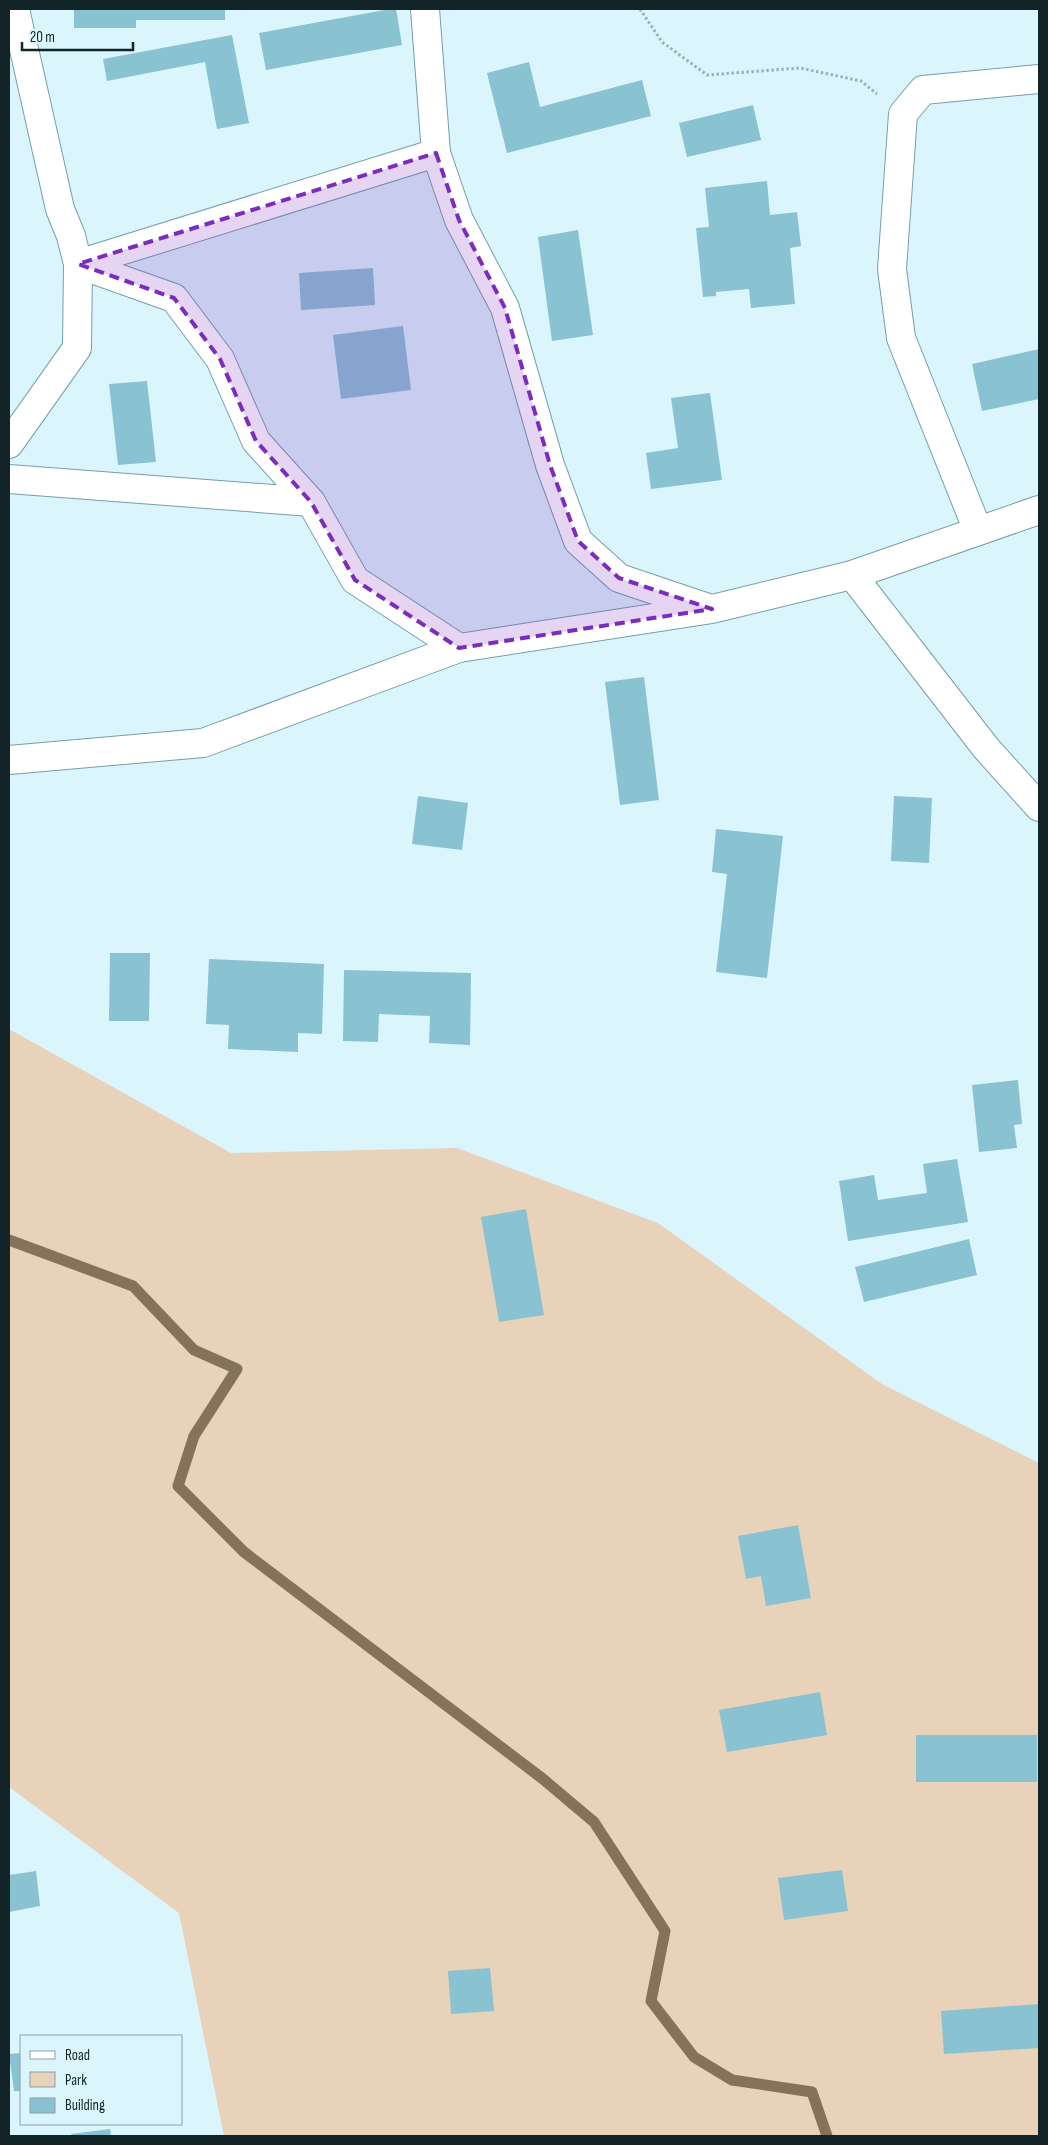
<svg xmlns="http://www.w3.org/2000/svg" width="1048" height="2145" font-family="'Sofia Sans Condensed',sans-serif">
	<style>
		.green { fill: #e8d2ba }
		.lines { fill: none; stroke-linecap: round; stroke-linejoin: round }
		.stream { stroke: #84725a; stroke-width: 11 }
		.building { fill: #89c2d1 }
		.street-casing { stroke: #759faa; stroke-width: 30 }
		.path { stroke: #9bb2b8; stroke-width: 3; stroke-dasharray: 2.5 2.5; stroke-linecap: butt }
		.street { stroke: #fff; stroke-width: 28 }
		.marked { fill: #7b2cbf; fill-opacity: 0.2; stroke: #7b2cbf; stroke-width: 4; stroke-dasharray: 10 6; stroke-linejoin: round }
	</style>
	<rect width="100%" height="100%" fill="#dbf5fc"/>
	<path class="green" d="M 9,1029 L 231,1153 L 457,1148 L 658,1223 L 882,1384 L 1039,1463 L 1039,2136 L 224,2136 L 179,1913 L 9,1787 Z"/>
	<g class="lines">
		<path class="stream" d="M 9,1240 L 133,1286 L 194,1350 L 237,1369 L 194,1436 L 178,1486 L 244,1552 L 543,1779 L 594,1822 L 665,1931 L 651,2001 L 694,2057 L 732,2080 L 812,2092 L 827,2136"/>
	</g>
	<g class="building">
		<path d="M 74,9 L 225,9 L 225,20 L 136,20 L 136,28 L 74,28 Z"/>
		<path d="M 390,9 L 396,9 L 402,45 L 266,70 L 259,33 Z"/>
		<path d="M 232,35 L 249,123 L 217,129 L 205,62 L 107,81 L 103,59 Z"/>
		<path d="M 529,62 L 540,107 L 642,80 L 651,116 L 507,153 L 487,73 Z"/>
		<path d="M 753,105 L 761,140 L 687,157 L 679,123 Z"/>
		<path d="M 767,181 L 770,215 L 797,212 L 801,246 L 790,248 L 795,304 L 751,308 L 749,289 L 716,292 L 716,296 L 703,297 L 696,228 L 709,227 L 705,188 Z"/>
		<path d="M 578,230 L 593,335 L 552,341 L 538,237 Z"/>
		<path d="M 373,268 L 375,305 L 301,310 L 299,273 Z"/>
		<path d="M 403,326 L 411,390 L 341,399 L 333,335 Z"/>
		<path d="M 1039,349 L 1039,399 L 982,411 L 972,364 Z"/>
		<path d="M 147,381 L 156,462 L 118,465 L 109,384 Z"/>
		<path d="M 710,393 L 722,480 L 651,489 L 646,453 L 678,448 L 671,398 Z"/>
		<path d="M 644,677 L 659,800 L 620,805 L 605,682 Z"/>
		<path d="M 418,796 L 468,803 L 462,850 L 412,844 Z"/>
		<path d="M 894,796 L 932,798 L 929,863 L 891,861 Z"/>
		<path d="M 716,829 L 783,836 L 767,978 L 716,972 L 727,874 L 712,872 Z"/>
		<path d="M 110,953 L 150,953 L 149,1021 L 109,1021 Z"/>
		<path d="M 209,959 L 324,964 L 322,1034 L 298,1033 L 298,1052 L 228,1049 L 229,1025 L 206,1024 Z"/>
		<path d="M 344,970 L 471,973 L 470,1045 L 429,1043 L 430,1016 L 379,1014 L 378,1042 L 343,1041 Z"/>
		<path d="M 1018,1080 L 1022,1124 L 1014,1125 L 1017,1148 L 979,1152 L 972,1085 Z"/>
		<path d="M 957,1159 L 968,1222 L 848,1241 L 839,1181 L 874,1175 L 878,1200 L 927,1193 L 923,1164 Z"/>
		<path d="M 526,1209 L 544,1315 L 499,1322 L 481,1217 Z"/>
		<path d="M 969,1239 L 977,1275 L 864,1302 L 855,1267 Z"/>
		<path d="M 798,1525 L 811,1598 L 766,1606 L 761,1576 L 746,1579 L 738,1536 Z"/>
		<path d="M 820,1692 L 827,1735 L 727,1752 L 719,1710 Z"/>
		<rect x="916" y="1735" width="121" height="47"/>
		<path d="M 842,1870 L 848,1911 L 784,1920 L 778,1878 Z"/>
		<path d="M 36,1871 L 40,1906 L 9,1912 L 9,1875 Z"/>
		<path d="M 490,1968 L 494,2011 L 451,2014 L 448,1971 Z"/>
		<path d="M 1039,2004 L 1039,2048 L 944,2054 L 941,2011 Z"/>
		<path d="M 21,2053 L 21,2091 L 14,2091 L 9,2054 Z"/>
		<path d="M 110,2129 L 111,2136 L 72,2136 L 71,2134 Z"/>
	</g>
	<g class="lines">
		<defs>
			<g id="street">
				<path d="M 436,153 L 459,220 L 505,308 L 550,465 L 578,541 L 619,578 L 708,608"/>
				<path d="M 78,264 L 174,298 L 220,359 L 256,441 L 311,502 L 355,580 L 459,648 L 712,609 L 852,575 L 1039,510"/>
				<path d="M 78,264 L 436,153 L 425,9"/>
				<path d="M 9,444 L 77,348 L 78,264 L 71,236 L 60,209 L 15,9"/>
				<path d="M 9,479 L 311,502"/>
				<path d="M 978,531 L 901,338 L 892,269 L 903,114 L 923,90 L 1039,79"/>
				<path d="M 852,575 L 986,748 L 1039,807"/>
				<path d="M 9,760 L 203,743 L 459,648"/>
			</g>
		</defs>
		<use href="#street" class="street-casing"/>
		<path class="path" d="M 640,9 L 662,42 L 707,75 L 800,68 L 861,81 L 877,94"/>
		<use href="#street" class="street"/>
	</g>
	<path class="marked" d="M 436,153 L 459,220 L 505,308 L 550,465 L 578,541 L 619,578 L 712,609 L 459,648 L 355,580 L 311,502 L 256,441 L 220,359 L 174,298 L 78,264 Z"/>
	<rect width="1048" height="2145" fill="none" stroke="#132428" stroke-width="20"/>
	<rect x="20" y="2035" width="162" height="90" fill="#dbf5fc" stroke="#8ba1a7"/>
	<rect x="30" y="2051" width="25" height="8" fill="#ffffff" stroke="#8ba1a7"/>
	<text x="65" y="2060" font-size="15" fill="#132428">Road</text>
	<rect x="30" y="2072" width="25" height="15" fill="#e8d2ba" stroke="#8ba1a7"/>
	<text x="65" y="2085" font-size="15" fill="#132428">Park</text>
	<rect x="30" y="2098" width="25" height="15" fill="#89c2d1" stroke="#8ba1a7"/>
	<text x="65" y="2110" font-size="15" fill="#132428">Building</text>
	<path d="M22 42v8h111v-8" fill="none" stroke="#132428" stroke-width="2.5"/>
	<text x="30" y="42" font-size="15" fill="#132428" stroke="#dbf5fc" stroke-width="4" paint-order="stroke">20 m</text>
</svg>
